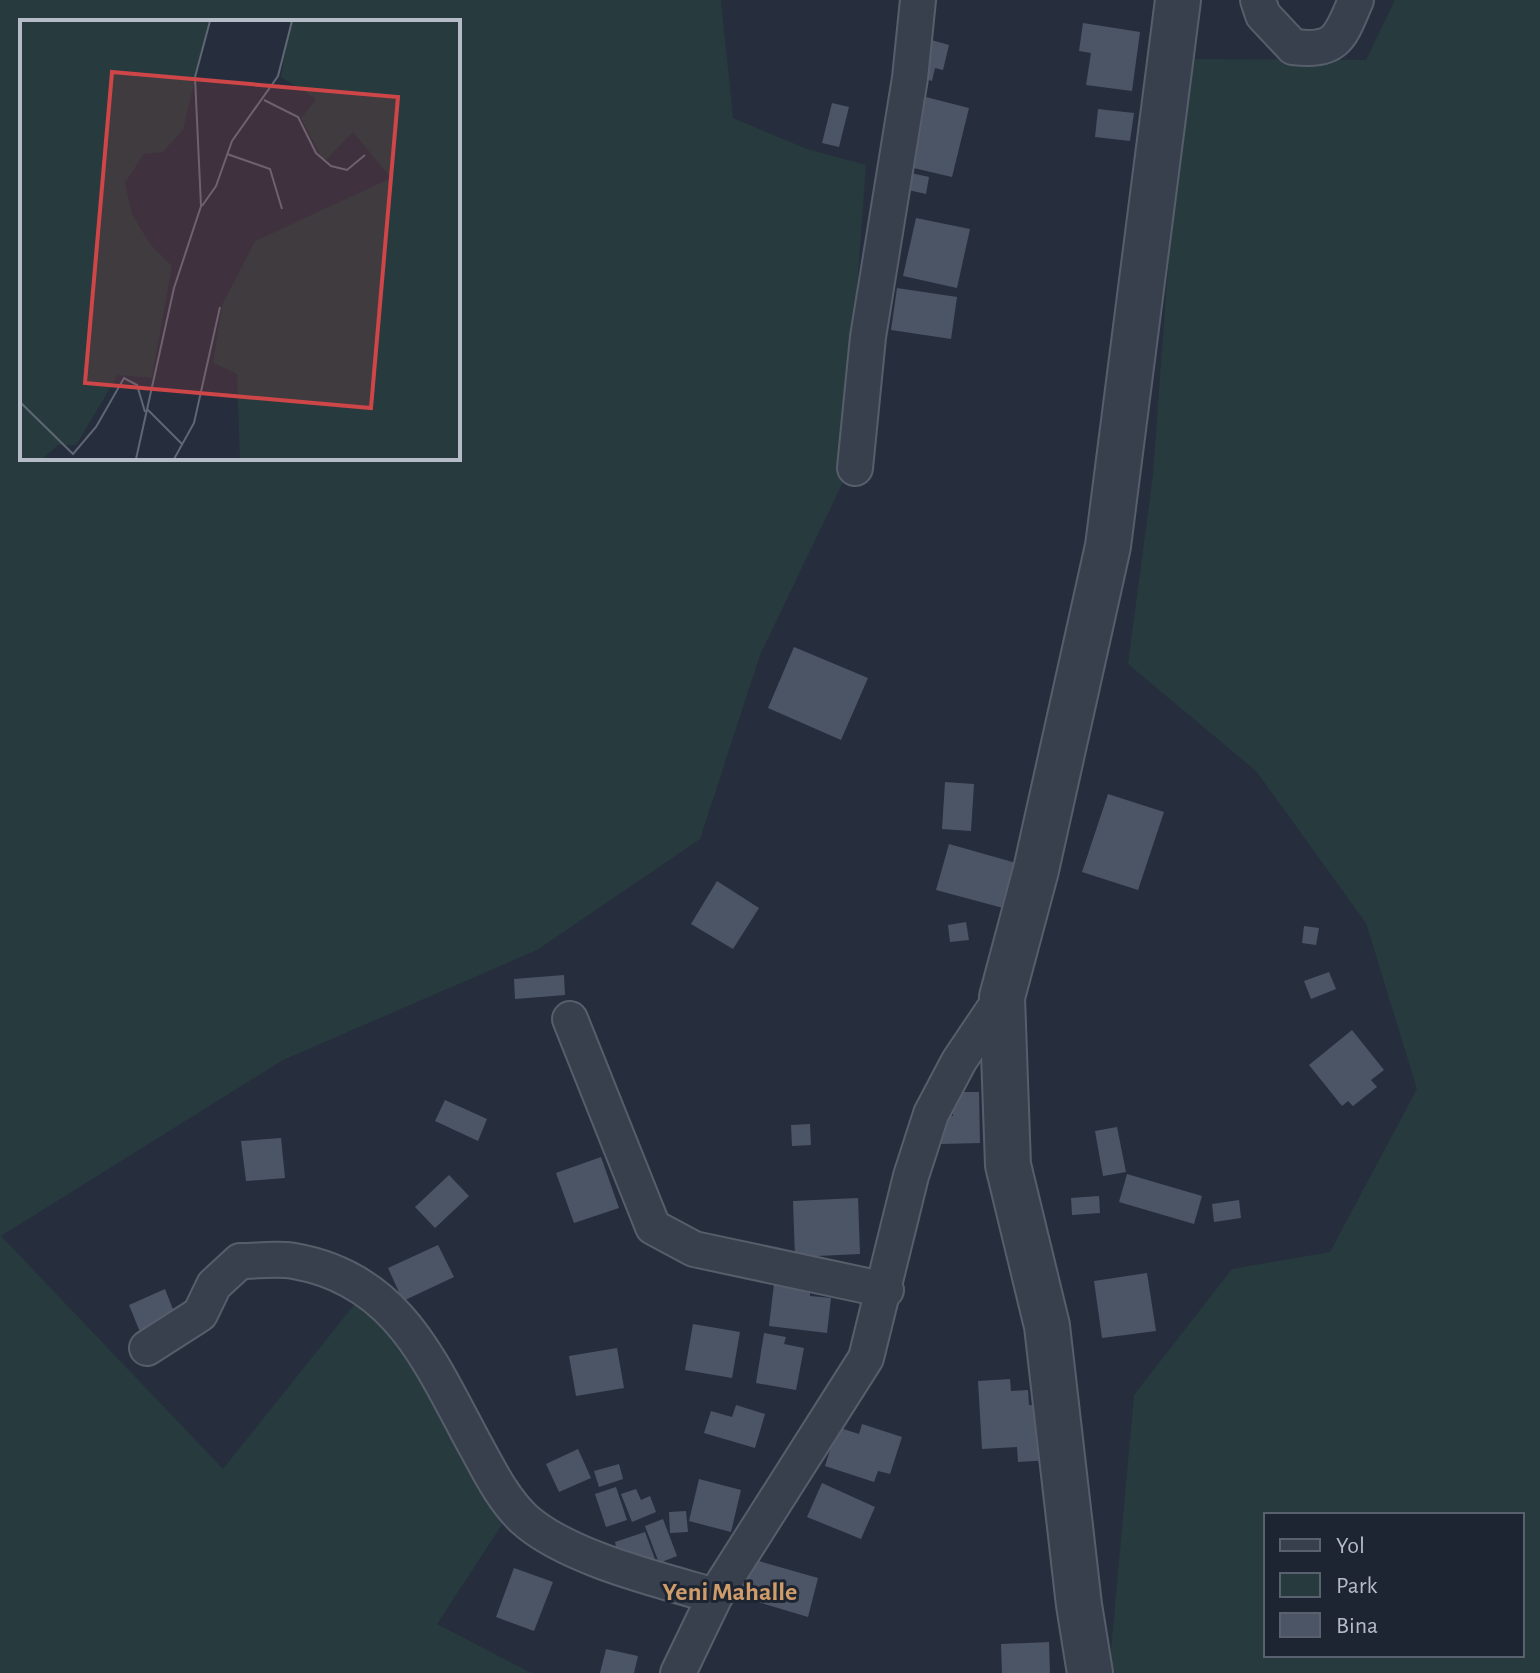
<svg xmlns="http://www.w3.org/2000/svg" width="1540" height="1673" font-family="'Alegreya Sans',sans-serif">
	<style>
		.green { fill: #273a3e; fill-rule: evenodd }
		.building { fill: #4c5566 }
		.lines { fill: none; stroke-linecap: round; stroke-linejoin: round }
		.minor-casing { stroke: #575e6b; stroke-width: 38 }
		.tertiary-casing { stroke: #575e6b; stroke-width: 48 }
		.minor { stroke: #39404d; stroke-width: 34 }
		.tertiary { stroke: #39404d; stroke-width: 44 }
		.labels { text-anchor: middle; stroke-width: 6; stroke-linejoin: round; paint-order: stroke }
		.neighbourhood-label { font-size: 26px; font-weight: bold; fill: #d09c69; stroke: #1e2532 }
		.inset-road { fill: none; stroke: #5f6775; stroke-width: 2 }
		.view { fill: #cf4648; fill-opacity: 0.15; stroke: #cf4648; stroke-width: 4 }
		.inset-edge { fill: none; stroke: #b5bcc8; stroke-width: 4 }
	</style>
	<rect width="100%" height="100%" fill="#262e3d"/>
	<g class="green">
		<path d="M 0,0 L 721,0 L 733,118 L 807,149 L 866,165 L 843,482 L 760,655 L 700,839 L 537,950 L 283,1060 L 1,1236 L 223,1469 L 365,1291 L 509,1514 L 437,1624 L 531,1673 L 0,1673 ZM 22,22 L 458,22 L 458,458 L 22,458 Z"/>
		<path d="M 1395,0 L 1540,0 L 1540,1673 L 1109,1673 L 1134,1395 L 1232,1269 L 1330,1252 L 1417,1089 L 1366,923 L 1256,771 L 1128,664 L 1153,475 L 1183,59 L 1366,60 ZM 1266,1515 L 1522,1515 L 1522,1655 L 1266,1655 Z"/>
	</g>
	<g class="building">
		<path d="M 1083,23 L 1140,32 L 1132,91 L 1086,85 L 1091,53 L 1079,51 Z"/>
		<path d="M 928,39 L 949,45 L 943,70 L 935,68 L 932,81 L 918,77 Z"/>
		<path d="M 922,96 L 969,108 L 952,177 L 905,166 Z"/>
		<path d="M 832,103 L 849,107 L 839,147 L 822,143 Z"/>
		<path d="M 1098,109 L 1134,113 L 1130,141 L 1095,137 Z"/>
		<path d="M 902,171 L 929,177 L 926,194 L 899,188 Z"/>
		<path d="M 916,218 L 970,229 L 957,288 L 903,276 Z"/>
		<path d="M 897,288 L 957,297 L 951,339 L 891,330 Z"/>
		<path d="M 794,647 L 868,678 L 841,740 L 768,708 Z"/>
		<path d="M 945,782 L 974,784 L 971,831 L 942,829 Z"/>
		<path d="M 1108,794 L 1164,812 L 1138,890 L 1082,872 Z"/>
		<path d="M 949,844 L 1016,863 L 1003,908 L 936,890 Z"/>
		<path d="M 717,881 L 759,908 L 733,949 L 691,924 Z"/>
		<path d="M 966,922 L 969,940 L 950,942 L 948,925 Z"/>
		<path d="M 1304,926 L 1319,928 L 1316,945 L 1302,943 Z"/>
		<path d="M 1329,972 L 1336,989 L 1311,999 L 1304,981 Z"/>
		<path d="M 564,975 L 565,995 L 515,999 L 514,979 Z"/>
		<path d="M 1352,1030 L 1384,1070 L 1371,1080 L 1377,1087 L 1353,1106 L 1348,1101 L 1342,1106 L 1309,1065 Z"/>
		<path d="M 953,1092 L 979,1092 L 980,1143 L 941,1144 L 941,1117 L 953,1116 Z"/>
		<path d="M 445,1100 L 487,1119 L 478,1141 L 435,1121 Z"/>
		<path d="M 810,1124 L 811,1145 L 792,1146 L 791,1125 Z"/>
		<path d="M 1117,1127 L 1126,1172 L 1103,1176 L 1095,1131 Z"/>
		<path d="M 281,1138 L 285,1178 L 246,1181 L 241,1141 Z"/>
		<path d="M 601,1157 L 619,1208 L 574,1223 L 556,1173 Z"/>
		<path d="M 1127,1174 L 1202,1196 L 1194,1224 L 1119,1202 Z"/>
		<path d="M 449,1175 L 469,1196 L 435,1228 L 415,1207 Z"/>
		<path d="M 1099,1196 L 1100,1213 L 1072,1215 L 1071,1198 Z"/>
		<path d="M 858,1198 L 860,1254 L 795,1257 L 793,1201 Z"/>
		<path d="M 1239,1200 L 1241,1218 L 1214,1222 L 1212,1204 Z"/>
		<path d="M 438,1245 L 454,1277 L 403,1301 L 388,1268 Z"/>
		<path d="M 1147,1273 L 1156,1331 L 1102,1338 L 1094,1281 Z"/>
		<path d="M 774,1284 L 810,1288 L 810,1296 L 831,1298 L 827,1333 L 769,1326 Z"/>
		<path d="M 165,1289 L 176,1317 L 140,1332 L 129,1305 Z"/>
		<path d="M 693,1324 L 740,1332 L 732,1378 L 685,1370 Z"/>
		<path d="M 764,1333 L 786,1337 L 784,1344 L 804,1348 L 796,1390 L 756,1383 Z"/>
		<path d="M 617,1348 L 624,1388 L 576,1396 L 569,1356 Z"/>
		<path d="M 1010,1379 L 1011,1391 L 1028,1390 L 1029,1405 L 1037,1405 L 1051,1460 L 1018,1462 L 1017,1447 L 982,1449 L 978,1381 Z"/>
		<path d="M 736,1405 L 765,1414 L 755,1448 L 704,1433 L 711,1411 L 732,1417 Z"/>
		<path d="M 862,1424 L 902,1437 L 890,1474 L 878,1471 L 874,1482 L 825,1466 L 837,1427 L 859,1434 Z"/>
		<path d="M 578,1449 L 591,1478 L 559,1492 L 546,1464 Z"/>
		<path d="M 619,1464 L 623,1479 L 599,1487 L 594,1471 Z"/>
		<path d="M 699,1479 L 741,1490 L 731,1532 L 689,1521 Z"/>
		<path d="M 822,1483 L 875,1507 L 861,1539 L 807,1517 Z"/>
		<path d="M 616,1487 L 627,1520 L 606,1527 L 595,1494 Z"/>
		<path d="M 636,1489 L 641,1500 L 650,1496 L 656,1512 L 632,1522 L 621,1494 Z"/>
		<path d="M 686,1511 L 688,1532 L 670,1533 L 669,1512 Z"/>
		<path d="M 663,1519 L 677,1556 L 659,1563 L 645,1526 Z"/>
		<path d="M 645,1532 L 659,1570 L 618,1557 L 615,1542 Z"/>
		<path d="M 752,1559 L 818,1578 L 808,1617 L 728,1593 Z"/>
		<path d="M 514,1568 L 553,1582 L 534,1631 L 496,1617 Z"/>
		<path d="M 1049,1642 L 1050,1673 L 1002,1673 L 1001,1644 Z"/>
		<path d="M 606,1649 L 638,1656 L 634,1673 L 600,1673 Z"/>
	</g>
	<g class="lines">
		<defs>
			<g id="minor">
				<path d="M 1258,0 L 1263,15 L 1293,47 C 1338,52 1340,37 1356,0"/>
				<path d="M 855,468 L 868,337 L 910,78 L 918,0"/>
				<path d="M 570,1019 L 653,1227 L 694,1249 L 886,1290"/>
				<path d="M 147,1348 L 200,1314 L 214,1285 L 240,1261 C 257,1261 277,1258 294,1261 C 398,1279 430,1362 474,1443 C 489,1470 502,1498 524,1519 C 567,1558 660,1580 715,1596"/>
				<path d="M 678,1673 L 715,1596 L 866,1358 L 911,1176 L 931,1114 L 959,1061 L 1002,997"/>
			</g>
			<path id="tertiary" d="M 1090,1673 L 1079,1605 L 1047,1326 L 1008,1165 L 1002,997 L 1036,870 L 1108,546 L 1178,0"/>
		</defs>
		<use href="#minor" class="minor-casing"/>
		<use href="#tertiary" class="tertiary-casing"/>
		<use href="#minor" class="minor"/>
		<use href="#tertiary" class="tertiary"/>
	</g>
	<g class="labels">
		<g class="neighbourhood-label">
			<text x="730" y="1600">Yeni Mahalle</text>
		</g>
	</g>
	<g transform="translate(20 20)">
		<rect width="440" height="440" fill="#262e3d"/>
		<path d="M 0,1 L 189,1 L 163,110 L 143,132 L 124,134 L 105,163 L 112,194 L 130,224 L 152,246 L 132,358 L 98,355 L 56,425 L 38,425 L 22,439 L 0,439 ZM 270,1 L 440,1 L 440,439 L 220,439 L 217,354 L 193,343 L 202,285 L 235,221 L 371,158 L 333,112 L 304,142 L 281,98 L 296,79 L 261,57 Z" fill="#273a3e"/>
		<path class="inset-road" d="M 244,80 L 278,97 L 296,133 L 311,146 L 327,150 L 345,135M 207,134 L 250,149 L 262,189M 182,186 L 196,166 L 212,121 L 258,56 L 272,1M 0,382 L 53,434 L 76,407 L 104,358 L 117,365 L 125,392M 127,389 L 162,424M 116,439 L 154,268 L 181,186 L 175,57 L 190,1M 154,439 L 174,403 L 200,287"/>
		<path class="view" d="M 92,52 L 378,77 L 351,388 L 65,363 Z"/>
		<rect width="440" height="440" class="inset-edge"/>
	</g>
	<rect x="1264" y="1513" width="260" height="144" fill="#1e2532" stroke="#5a616e" stroke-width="2"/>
	<rect x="1280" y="1539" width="40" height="12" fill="#39404d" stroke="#5a616e" stroke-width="2"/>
	<text x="1336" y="1553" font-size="24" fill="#b5bcc8">Yol</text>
	<rect x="1280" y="1573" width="40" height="24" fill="#273a3e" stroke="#5a616e" stroke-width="2"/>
	<text x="1336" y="1593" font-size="24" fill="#b5bcc8">Park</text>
	<rect x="1280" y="1613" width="40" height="24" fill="#4c5566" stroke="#5a616e" stroke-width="2"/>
	<text x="1336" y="1633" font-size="24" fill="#b5bcc8">Bina</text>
</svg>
